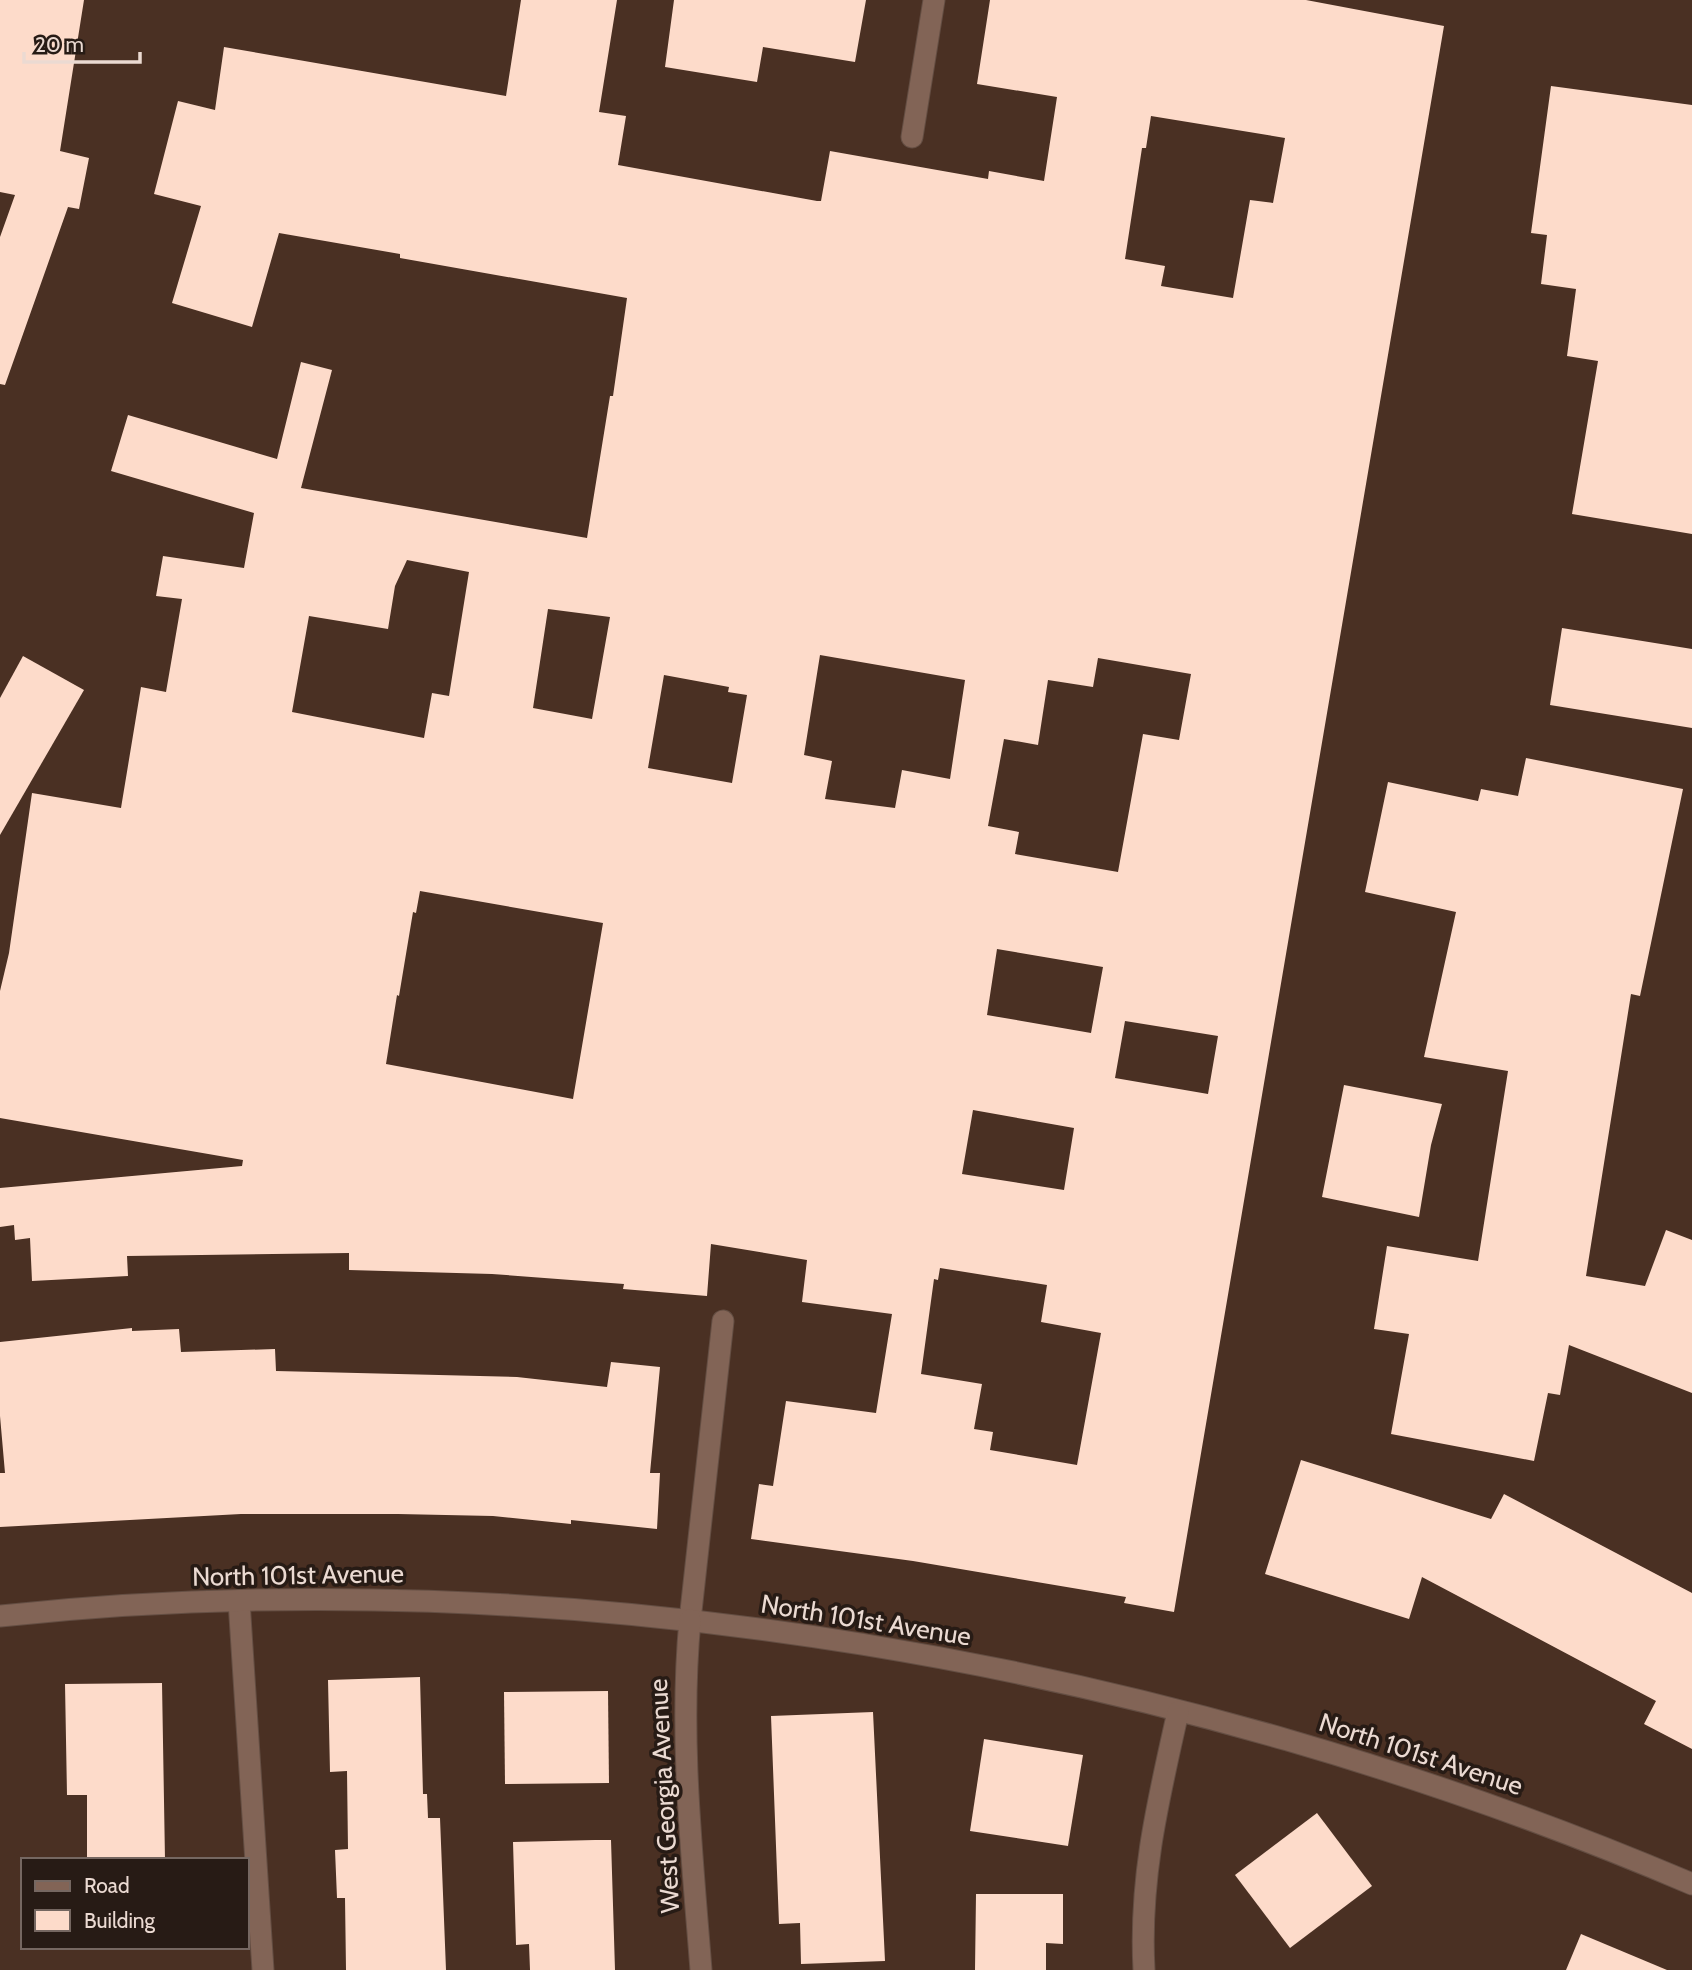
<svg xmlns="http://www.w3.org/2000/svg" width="1692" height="1970" font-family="Cabin,sans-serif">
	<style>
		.building { fill: #fddbca; fill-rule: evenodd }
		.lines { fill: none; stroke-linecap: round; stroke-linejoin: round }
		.lane-casing { stroke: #644e43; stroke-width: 23 }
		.street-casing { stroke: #644e43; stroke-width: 23 }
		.lane { stroke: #826456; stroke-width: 21 }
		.street { stroke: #826456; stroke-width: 21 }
		.labels { text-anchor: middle; stroke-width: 7; stroke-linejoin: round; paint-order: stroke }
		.street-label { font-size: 26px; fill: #ebdad2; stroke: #271b15 }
	</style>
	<rect width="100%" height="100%" fill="#4a3023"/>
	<g class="building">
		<path d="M 0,0 L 84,0 L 60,151 L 89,158 L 79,209 L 68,207 L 5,385 L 0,384 L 0,237 L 15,195 L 0,192 Z"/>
		<path d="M 521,0 L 617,0 L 599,112 L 626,116 L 618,165 L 817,201 L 821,201 L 830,151 L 988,179 L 989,171 L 1044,181 L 1057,97 L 977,84 L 990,0 L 1306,0 L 1444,26 L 1174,1612 L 1124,1603 L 1126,1597 L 913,1561 L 751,1539 L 759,1484 L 773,1486 L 786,1401 L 876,1413 L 892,1314 L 802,1302 L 807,1260 L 711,1244 L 707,1296 L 623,1289 L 624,1284 L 492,1274 L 349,1270 L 349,1253 L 127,1256 L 128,1276 L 32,1281 L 30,1238 L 15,1240 L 14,1225 L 0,1227 L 0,1188 L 242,1166 L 243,1160 L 0,1118 L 0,991 L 9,953 L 32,793 L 121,808 L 141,687 L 166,692 L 182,599 L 156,596 L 163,556 L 244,568 L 254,513 L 111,471 L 128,415 L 277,459 L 301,362 L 332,370 L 301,488 L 587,538 L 610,396 L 613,396 L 627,298 L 400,258 L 400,254 L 279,233 L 252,327 L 172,303 L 201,206 L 154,194 L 178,101 L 215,110 L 224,47 L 506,96 ZM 1151,116 L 1285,138 L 1273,203 L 1250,200 L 1233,298 L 1161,286 L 1165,266 L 1125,259 L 1142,148 L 1146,148 ZM 407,560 L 469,572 L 449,696 L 432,693 L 424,738 L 292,712 L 309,616 L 388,629 L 395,586 ZM 548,609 L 610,617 L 592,719 L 533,708 ZM 820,655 L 965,680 L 950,779 L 902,770 L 895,808 L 825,799 L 832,761 L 804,755 ZM 1098,658 L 1191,674 L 1179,740 L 1143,734 L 1118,872 L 1015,854 L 1019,832 L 988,826 L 1004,739 L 1038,745 L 1048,680 L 1093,687 ZM 664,675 L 729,687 L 728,692 L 747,695 L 732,783 L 648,768 ZM 420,891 L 603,923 L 573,1099 L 386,1064 L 397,995 L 399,996 L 413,912 L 416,913 ZM 997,949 L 1103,967 L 1091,1033 L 987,1015 ZM 1125,1021 L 1218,1036 L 1208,1094 L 1115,1078 ZM 973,1110 L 1074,1128 L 1064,1190 L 962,1174 ZM 940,1268 L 1047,1285 L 1041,1322 L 1101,1333 L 1077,1465 L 990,1450 L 993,1432 L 974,1429 L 982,1384 L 921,1374 L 934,1279 L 938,1280 Z"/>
		<path d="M 674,0 L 866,0 L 855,62 L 763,47 L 757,82 L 665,67 Z"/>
		<path d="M 1551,86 L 1692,105 L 1692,534 L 1572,514 L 1598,361 L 1567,356 L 1576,289 L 1541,284 L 1547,235 L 1531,233 Z"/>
		<path d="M 1562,628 L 1692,649 L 1692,728 L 1550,705 Z"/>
		<path d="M 23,656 L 84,690 L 0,835 L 0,698 Z"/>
		<path d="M 1526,758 L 1683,789 L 1640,996 L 1631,994 L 1586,1276 L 1645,1286 L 1666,1230 L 1692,1240 L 1692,1393 L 1569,1345 L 1560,1395 L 1548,1393 L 1534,1461 L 1391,1434 L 1409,1334 L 1374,1329 L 1387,1246 L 1478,1261 L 1508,1071 L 1424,1057 L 1456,912 L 1365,892 L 1388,782 L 1478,801 L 1481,789 L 1518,796 Z"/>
		<path d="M 1344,1085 L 1442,1104 L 1431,1145 L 1419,1217 L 1322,1197 Z"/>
		<path d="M 132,1328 L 132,1331 L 179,1329 L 181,1352 L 275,1349 L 276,1371 L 517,1377 L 607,1387 L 611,1362 L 660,1367 L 650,1473 L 660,1473 L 657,1529 L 571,1520 L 571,1524 L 493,1516 L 398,1514 L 241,1514 L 0,1527 L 0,1473 L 5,1473 L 0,1416 L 0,1342 Z"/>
		<path d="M 1301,1460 L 1491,1519 L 1504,1494 L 1692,1593 L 1692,1749 L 1644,1724 L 1656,1701 L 1422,1577 L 1409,1619 L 1265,1574 Z"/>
		<path d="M 420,1677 L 423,1794 L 427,1794 L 428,1818 L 440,1818 L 446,1970 L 346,1970 L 345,1898 L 337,1898 L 335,1850 L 348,1849 L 347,1771 L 330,1772 L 328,1680 Z"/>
		<path d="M 162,1683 L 165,1860 L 87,1860 L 87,1795 L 67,1795 L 65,1684 Z"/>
		<path d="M 608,1691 L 609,1783 L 505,1784 L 504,1692 Z"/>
		<path d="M 873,1712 L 885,1961 L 801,1964 L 800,1923 L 779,1924 L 771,1716 Z"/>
		<path d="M 984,1739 L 1083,1755 L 1068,1846 L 970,1831 Z"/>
		<path d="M 1317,1813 L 1372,1886 L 1290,1948 L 1235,1875 Z"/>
		<path d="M 595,1840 L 611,1840 L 615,1970 L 530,1970 L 529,1944 L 516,1945 L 513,1842 Z"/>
		<path d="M 976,1894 L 1063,1894 L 1063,1944 L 1046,1943 L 1046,1970 L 975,1970 Z"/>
		<path d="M 1581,1934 L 1667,1970 L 1566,1970 Z"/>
	</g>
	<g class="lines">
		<defs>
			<g id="lane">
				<path d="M 912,137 L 934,0"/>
				<path d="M 690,1620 L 723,1321"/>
			</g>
			<g id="street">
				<path d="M 239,1601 L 263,1970"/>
				<path d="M 0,1616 C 564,1556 1172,1662 1692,1884"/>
				<path d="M 690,1620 C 679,1737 692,1853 701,1970"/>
				<path d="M 1144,1970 C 1139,1879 1158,1801 1178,1712"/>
			</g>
		</defs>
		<use href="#lane" class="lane-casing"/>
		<use href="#street" class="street-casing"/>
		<use href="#lane" class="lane"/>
		<use href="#street" class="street"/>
	</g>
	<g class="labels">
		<g class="street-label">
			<text transform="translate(298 1575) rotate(-1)" y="9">North 101st Avenue</text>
			<text transform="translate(866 1620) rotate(9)" y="9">North 101st Avenue</text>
			<text transform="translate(1421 1754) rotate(18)" y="9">North 101st Avenue</text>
			<text transform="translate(664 1796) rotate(-93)" y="9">West Georgia Avenue</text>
		</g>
	</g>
	<rect x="21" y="1858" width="228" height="91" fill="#271b15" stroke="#756761" stroke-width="2"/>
	<rect x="35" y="1881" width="35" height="10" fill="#826456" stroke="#756761" stroke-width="2"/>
	<text x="84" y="1893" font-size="21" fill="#ebdad2">Road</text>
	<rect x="35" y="1910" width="35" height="21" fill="#fddbca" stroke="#756761" stroke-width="2"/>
	<text x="84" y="1928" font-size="21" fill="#ebdad2">Building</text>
	<path d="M24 52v10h116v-10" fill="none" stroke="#ebdad2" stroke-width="3.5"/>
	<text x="35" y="52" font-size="21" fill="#ebdad2" stroke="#271b15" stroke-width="5" paint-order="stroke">20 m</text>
</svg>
